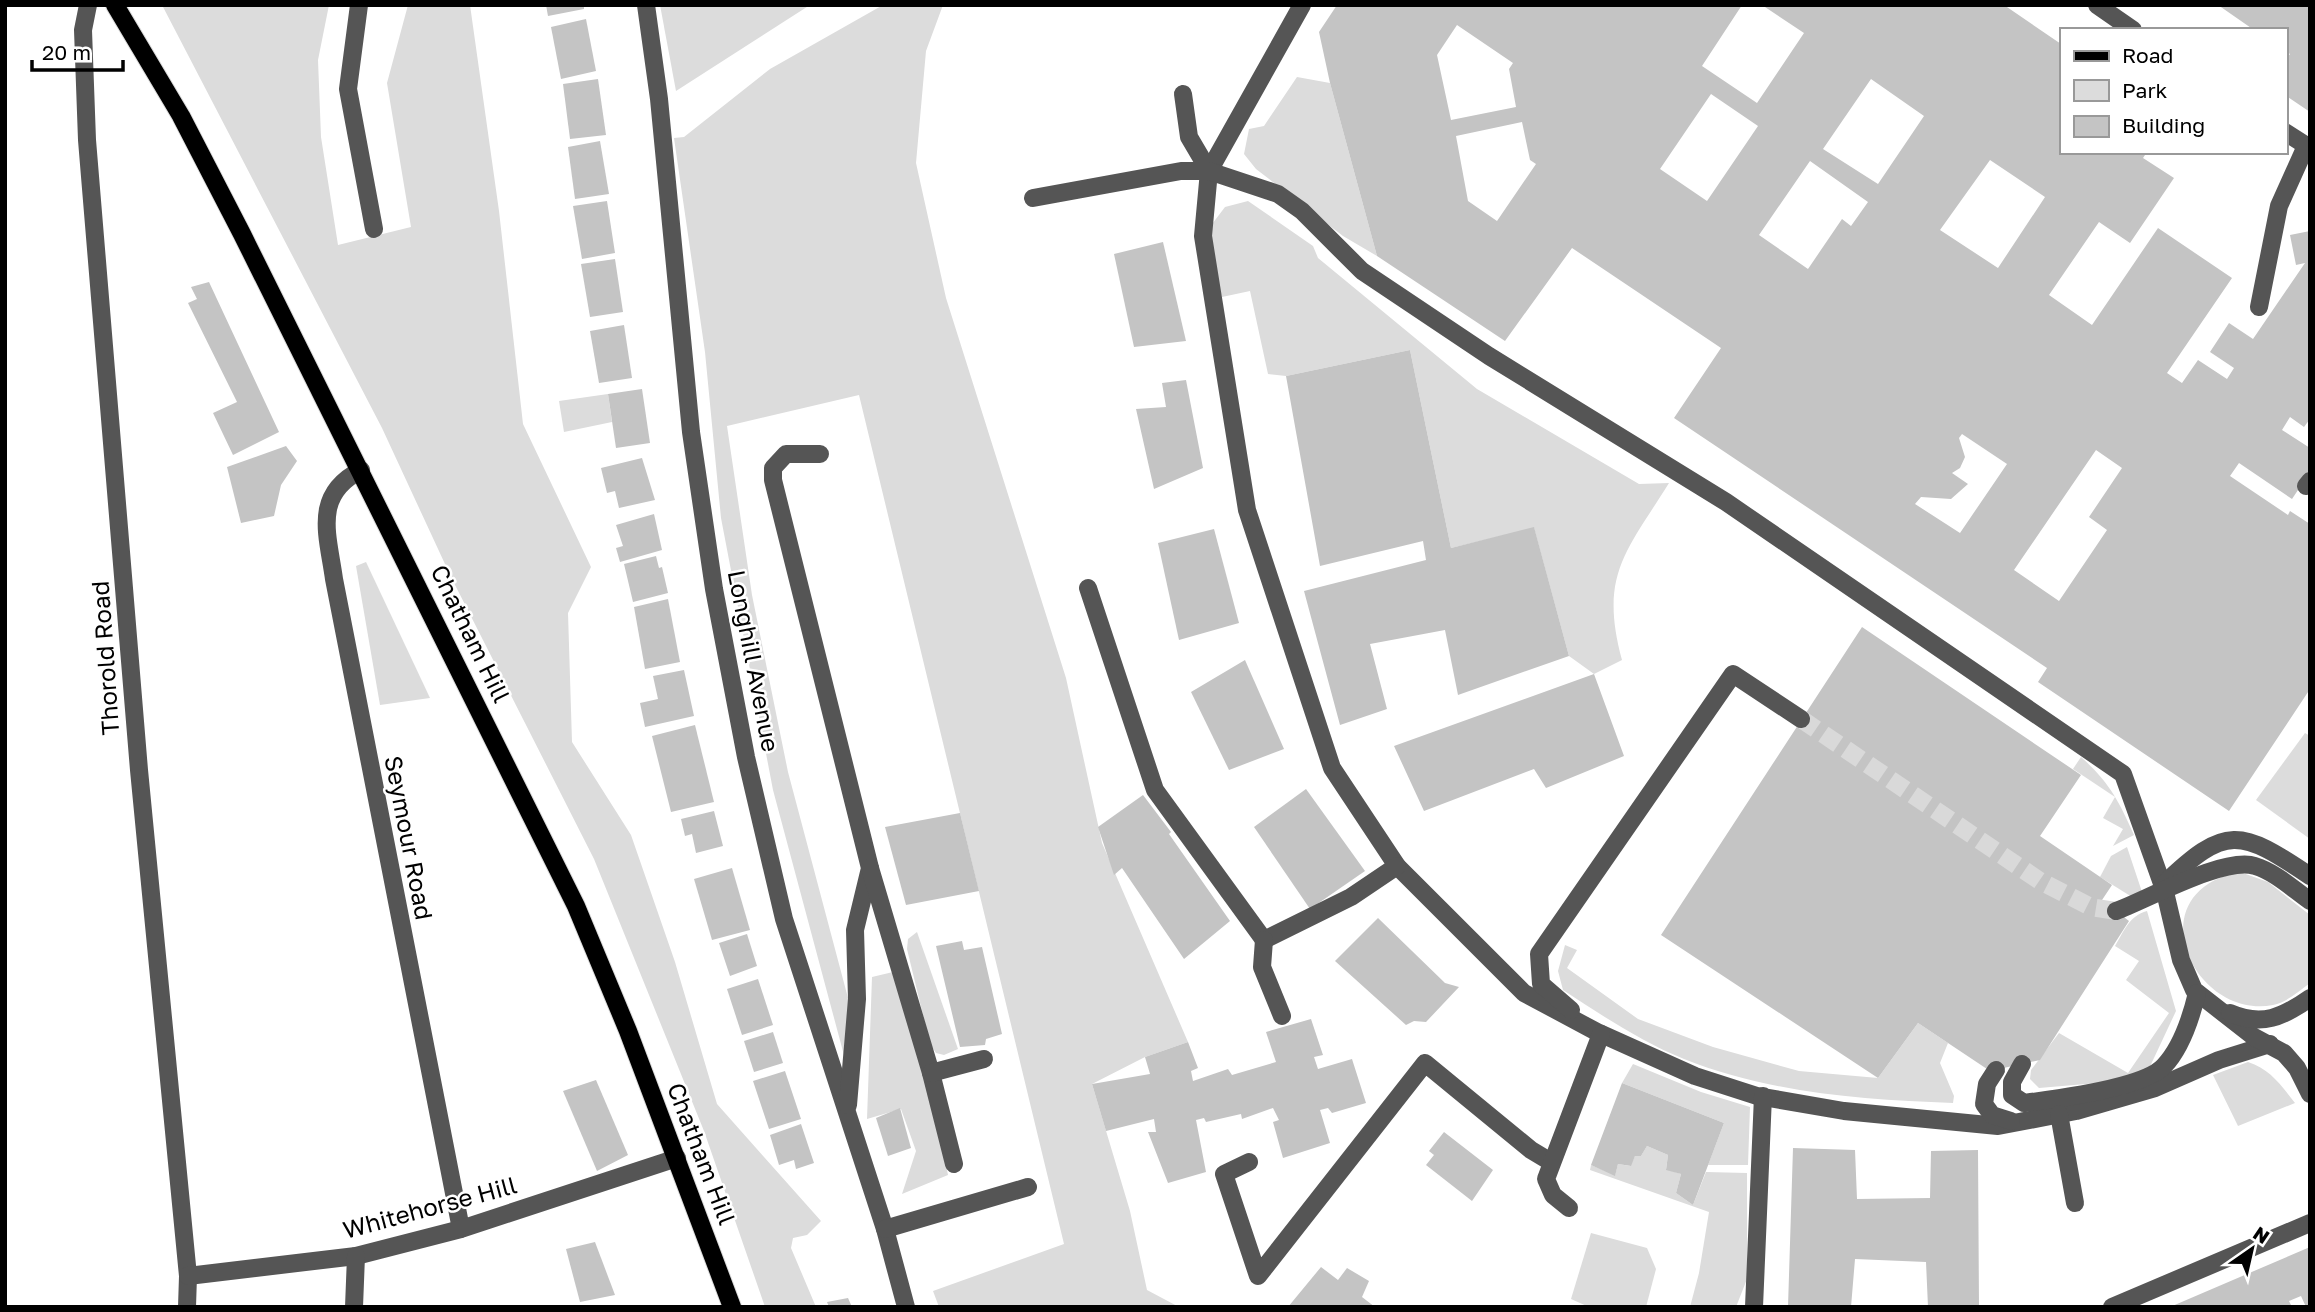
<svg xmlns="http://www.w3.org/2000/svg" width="2315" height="1312" font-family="'Golos Text',sans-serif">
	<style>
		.green { fill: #dcdcdc }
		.building { fill: #c4c4c4; fill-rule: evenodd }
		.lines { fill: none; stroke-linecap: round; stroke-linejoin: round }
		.minor-tunnel { stroke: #d9d9d9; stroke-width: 18; stroke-dasharray: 18 9; stroke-linecap: butt }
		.major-casing { stroke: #dbdbdb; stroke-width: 20 }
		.minor { stroke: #555; stroke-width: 18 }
		.major { stroke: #000; stroke-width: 18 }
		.labels { text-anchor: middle; stroke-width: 5; stroke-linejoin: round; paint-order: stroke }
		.street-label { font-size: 24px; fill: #000; stroke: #fff }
	</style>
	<rect width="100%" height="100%" fill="#fff"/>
	<g class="green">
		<path d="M 162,5 L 329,5 L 318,60 L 321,137 L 338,245 L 411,227 L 387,83 L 408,5 L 470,5 L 499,211 L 523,424 L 591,567 L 568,613 L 572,742 L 631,835 L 675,962 L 717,1104 L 821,1221 L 807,1235 L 793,1238 L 791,1248 L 816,1307 L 765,1307 L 704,1131 L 594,859 L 451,577 L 382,428 Z"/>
		<path d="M 660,5 L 810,5 L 676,91 Z"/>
		<path d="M 883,5 L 943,5 L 926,51 L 916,163 L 946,298 L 1066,678 L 1102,843 L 1188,1042 L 1145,1057 L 1092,1084 L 1130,1211 L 1147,1290 L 1179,1307 L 939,1307 L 933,1291 L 1064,1244 L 859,395 L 727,426 L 752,595 L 788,772 L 848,998 L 849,1032 L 845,1059 L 773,790 L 721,518 L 705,352 L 674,138 L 684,137 L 770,69 Z"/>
		<path d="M 1297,77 L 1330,83 L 1377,256 L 1343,236 L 1256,169 L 1244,154 L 1249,129 L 1264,126 Z"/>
		<path d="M 1248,201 L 1313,246 L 1318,258 L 1477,389 L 1639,484 L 1669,483 C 1626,552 1599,575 1622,660 L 1594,674 L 1569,656 L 1534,528 L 1451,548 L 1410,350 L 1286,376 L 1268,374 L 1250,291 L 1222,297 L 1203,236 L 1225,207 Z"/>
		<path d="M 608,394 L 612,422 L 564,432 L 559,401 Z"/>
		<path d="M 366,562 L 430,698 L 380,705 L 356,566 Z"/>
		<path d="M 2305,733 L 2310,736 L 2310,839 L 2256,800 Z"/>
		<path d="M 2081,757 C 2109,782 2119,801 2134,835 L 2113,846 L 2123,829 L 2103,818 L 2115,797 L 2073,769 Z"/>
		<path d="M 2127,847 L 2143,895 L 2132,897 L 2100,877 L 2111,856 Z"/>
		<path d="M 2240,872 L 2268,882 L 2310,915 L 2310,983 C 2298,992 2287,1002 2273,1005 C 2193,1020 2135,892 2240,872 Z"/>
		<path d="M 2147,911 L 2176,1011 L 2146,1075 L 2121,1081 L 2039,1088 L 2030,1079 L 2031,1070 L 2059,1033 L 2128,1073 L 2169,1013 L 2126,980 L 2139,961 L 2115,946 C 2124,931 2129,916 2147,911 Z"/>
		<path d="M 917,932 L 958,1049 L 944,1055 L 936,1053 L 930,1044 L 907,949 L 908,939 Z"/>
		<path d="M 1565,945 L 1577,950 L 1567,968 L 1638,1019 L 1713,1047 L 1799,1071 L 1878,1078 L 1918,1023 L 1948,1043 L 1940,1063 L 1954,1096 L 1953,1103 C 1862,1100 1770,1093 1684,1059 C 1642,1042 1601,1015 1563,990 L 1558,971 Z"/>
		<path d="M 893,972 L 929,1081 L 948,1175 L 902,1194 L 916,1151 L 901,1109 L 867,1119 L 872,977 Z"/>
		<path d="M 2248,1062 C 2270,1069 2281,1085 2295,1103 L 2238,1126 L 2213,1075 Z"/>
		<path d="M 1633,1064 L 1701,1092 L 1750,1107 L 1748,1165 L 1708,1165 L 1724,1123 L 1622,1083 Z"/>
		<path d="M 1647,1146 L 1668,1155 L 1666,1169 L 1681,1174 L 1676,1193 L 1693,1205 L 1706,1172 L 1747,1173 L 1747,1279 L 1736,1307 L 1690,1307 L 1699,1273 L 1709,1212 L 1590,1170 L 1591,1165 L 1615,1175 L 1618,1164 L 1630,1166 L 1635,1156 L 1641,1156 Z"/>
		<path d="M 1591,1233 L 1647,1248 L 1656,1269 L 1646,1307 L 1589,1307 L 1571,1299 Z"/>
	</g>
	<g class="building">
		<path d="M 546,5 L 584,5 L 584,9 L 548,16 Z"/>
		<path d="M 1337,5 L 1742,5 L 1702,66 L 1757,103 L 1804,33 L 1762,5 L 2004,5 L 2061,44 L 2061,152 L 2147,152 L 2143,158 L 2174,178 L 2130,243 L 2099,222 L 2049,295 L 2092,325 L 2158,228 L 2232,278 L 2167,373 L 2182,383 L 2198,360 L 2227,379 L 2234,368 L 2210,352 L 2229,323 L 2253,339 L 2305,263 L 2296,265 L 2290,235 L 2310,231 L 2310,419 L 2304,427 L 2290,417 L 2282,430 L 2310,448 L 2310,472 L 2292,499 L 2239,463 L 2230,476 L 2288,515 L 2290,511 L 2310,524 L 2310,689 L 2229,811 L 2038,682 L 2047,668 L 1674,418 L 1721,348 L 1572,248 L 1505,341 L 1377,256 L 1330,83 L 1319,32 ZM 1457,25 L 1513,63 L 1509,69 L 1516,107 L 1451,120 L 1437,55 ZM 1871,79 L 1924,116 L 1878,184 L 1823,149 ZM 1711,94 L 1758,126 L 1707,201 L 1660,169 ZM 1522,122 L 1530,160 L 1536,164 L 1497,221 L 1468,201 L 1456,136 ZM 1990,160 L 2045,197 L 1998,268 L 1940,230 ZM 1810,161 L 1868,202 L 1851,226 L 1842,219 L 1808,269 L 1759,235 ZM 1962,434 L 2007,464 L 1960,533 L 1915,504 L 1921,497 L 1951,499 L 1968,484 L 1952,473 L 1960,468 L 1965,457 L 1959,438 ZM 2096,450 L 2122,468 L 2089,517 L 2107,530 L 2059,601 L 2014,570 Z"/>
		<path d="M 2218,5 L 2310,5 L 2310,112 L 2285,95 L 2285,60 L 2290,54 L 2285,51 L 2285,30 L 2254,30 Z"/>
		<path d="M 586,19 L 596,71 L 561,79 L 551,27 Z"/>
		<path d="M 598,79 L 606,135 L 570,139 L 563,84 Z"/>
		<path d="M 600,141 L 609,194 L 575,199 L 568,147 Z"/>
		<path d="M 607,201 L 615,253 L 582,259 L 573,206 Z"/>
		<path d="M 1163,242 L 1186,341 L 1134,347 L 1114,254 Z"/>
		<path d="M 615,259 L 623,312 L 590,317 L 581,264 Z"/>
		<path d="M 209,282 L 279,432 L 233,455 L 213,413 L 237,402 L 188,303 L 197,299 L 191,287 Z"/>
		<path d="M 624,325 L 632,378 L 599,383 L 590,331 Z"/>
		<path d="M 1410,350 L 1451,548 L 1534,527 L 1569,656 L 1458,695 L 1445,630 L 1370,644 L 1387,709 L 1340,725 L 1304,591 L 1426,560 L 1423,541 L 1320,566 L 1286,376 Z"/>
		<path d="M 1186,380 L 1203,468 L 1154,489 L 1136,409 L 1166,407 L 1162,383 Z"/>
		<path d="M 642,389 L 650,443 L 616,448 L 608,394 Z"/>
		<path d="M 286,446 L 297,461 L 281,485 L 274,516 L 241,523 L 227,467 Z"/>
		<path d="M 642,458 L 655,500 L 619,508 L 615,491 L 607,493 L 601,468 Z"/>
		<path d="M 654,514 L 662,550 L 620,562 L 616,548 L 623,546 L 616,525 Z"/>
		<path d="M 1214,529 L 1239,623 L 1179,640 L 1158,543 Z"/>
		<path d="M 656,556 L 659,568 L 662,567 L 668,593 L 633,602 L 624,564 Z"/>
		<path d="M 668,599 L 680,662 L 645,669 L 634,607 Z"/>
		<path d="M 1862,627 L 2081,775 L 2040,836 L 2112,885 L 2102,900 L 2129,921 L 2040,1060 L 1990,1071 L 1918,1023 L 1878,1078 L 1661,935 Z"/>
		<path d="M 1245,660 L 1284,749 L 1229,770 L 1191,692 Z"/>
		<path d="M 684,670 L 694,716 L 645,727 L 640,703 L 658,699 L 653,676 Z"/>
		<path d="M 1594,674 L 1624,756 L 1546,788 L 1534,769 L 1424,811 L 1394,746 Z"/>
		<path d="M 695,725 L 714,802 L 671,812 L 652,736 Z"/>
		<path d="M 1306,789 L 1365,871 L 1310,909 L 1254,827 Z"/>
		<path d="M 1143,795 L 1171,832 L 1169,834 L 1230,921 L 1184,959 L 1122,868 L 1114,875 L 1098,827 Z"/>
		<path d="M 714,811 L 723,846 L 696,853 L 692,834 L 685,836 L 681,819 Z"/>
		<path d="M 960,813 L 979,891 L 906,905 L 885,827 Z"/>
		<path d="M 732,868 L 750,930 L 712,940 L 694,879 Z"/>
		<path d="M 1378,918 L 1445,983 L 1459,987 L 1426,1022 L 1414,1021 L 1406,1025 L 1335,961 Z"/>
		<path d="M 747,934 L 757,966 L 730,976 L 719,943 Z"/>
		<path d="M 962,941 L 964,950 L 982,947 L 1002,1034 L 986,1039 L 985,1045 L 960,1047 L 936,946 Z"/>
		<path d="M 758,979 L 773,1025 L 742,1035 L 727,989 Z"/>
		<path d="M 1311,1019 L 1323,1055 L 1314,1057 L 1318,1069 L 1352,1059 L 1366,1103 L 1332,1113 L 1328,1108 L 1320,1110 L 1330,1143 L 1283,1158 L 1273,1122 L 1279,1120 L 1273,1108 L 1242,1119 L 1241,1114 L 1206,1122 L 1204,1118 L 1196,1120 L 1206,1172 L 1168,1183 L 1148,1132 L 1156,1132 L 1154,1119 L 1106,1131 L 1092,1084 L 1150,1074 L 1145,1057 L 1188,1042 L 1198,1068 L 1191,1071 L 1193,1081 L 1228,1069 L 1232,1075 L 1276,1062 L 1266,1032 Z"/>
		<path d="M 773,1032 L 783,1063 L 754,1072 L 744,1041 Z"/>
		<path d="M 785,1071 L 801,1119 L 769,1129 L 753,1081 Z"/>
		<path d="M 596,1080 L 628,1155 L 597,1171 L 563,1091 Z"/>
		<path d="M 1622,1083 L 1724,1123 L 1693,1205 L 1676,1193 L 1681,1174 L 1666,1170 L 1668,1155 L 1647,1146 L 1641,1156 L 1635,1156 L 1631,1166 L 1618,1164 L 1615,1176 L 1591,1165 Z"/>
		<path d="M 900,1108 L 911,1148 L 888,1156 L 876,1118 Z"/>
		<path d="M 801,1124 L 814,1163 L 796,1169 L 794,1160 L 779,1165 L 770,1135 Z"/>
		<path d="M 1444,1132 L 1493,1170 L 1472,1201 L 1426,1165 L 1434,1155 L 1429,1151 Z"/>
		<path d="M 1793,1148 L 1855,1150 L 1857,1199 L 1930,1198 L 1931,1151 L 1978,1150 L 1979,1307 L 1928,1307 L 1926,1262 L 1855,1259 L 1851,1307 L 1788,1307 Z"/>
		<path d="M 595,1242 L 615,1295 L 580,1302 L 566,1249 Z"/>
		<path d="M 2310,1247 L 2310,1307 L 2306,1307 L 2301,1296 L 2289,1301 L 2292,1307 L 2170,1307 Z"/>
		<path d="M 1321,1267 L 1338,1280 L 1347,1268 L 1369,1281 L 1362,1297 L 1375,1307 L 1288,1307 Z"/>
		<path d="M 848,1298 L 852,1307 L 829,1307 L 827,1302 Z"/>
	</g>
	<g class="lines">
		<path class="minor-tunnel" d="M 1801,719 L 2040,881 L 2091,907 L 2116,911"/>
		<defs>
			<path id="major" d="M 115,5 L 181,116 L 242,234 L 576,906 L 628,1031 L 732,1307"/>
		</defs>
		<use href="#major" class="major-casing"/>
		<g class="minor">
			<path d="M 88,5 L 83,30 L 87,140 L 139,770 L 188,1276 L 187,1307"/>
			<path d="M 359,5 L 348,89 L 374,229"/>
			<path d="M 646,5 L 659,99 L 691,432 L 714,589 L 746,757 L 784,919 L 885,1229 L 906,1307"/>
			<path d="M 1302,5 L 1209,171 L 1203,236 L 1247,510 L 1332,768 L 1397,866 L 1524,993 L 1597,1032 L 1695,1076 L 1757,1096 L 1844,1111 L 1998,1126 L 2076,1111 L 2155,1088 L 2219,1060 L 2270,1044"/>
			<path d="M 2097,5 L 2133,30"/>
			<path d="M 1183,94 L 1189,137 L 1209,171"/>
			<path d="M 2285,132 L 2310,148"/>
			<path d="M 1033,198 L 1181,171 L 1209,171 L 1278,194 L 1302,211 L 1362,271 L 1489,356 L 1726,502 L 2123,774 L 2165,892 L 2181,960 L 2194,990 L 2254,1037 L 2284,1053 L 2297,1068 L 2310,1094"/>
			<path d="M 2259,307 L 2279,206 L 2306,146"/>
			<path d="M 820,454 L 786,454 L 773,468 L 773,480 L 870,868 L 855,930 L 857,999 L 848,1105"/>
			<path d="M 361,470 C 312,495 328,535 334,579 L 461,1229"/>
			<path d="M 2306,486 L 2310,481"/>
			<path d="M 1088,588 L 1155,790 L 1264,940 L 1351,897 L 1397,866"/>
			<path d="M 870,868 L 931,1073 L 954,1164"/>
			<path d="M 2163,885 C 2226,824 2240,829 2310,876"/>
			<path d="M 2116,911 C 2148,899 2225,856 2255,866 C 2275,872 2293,889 2310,901"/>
			<path d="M 1264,940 L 1262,967 L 1282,1016"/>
			<path d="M 1571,1010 L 1541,984 L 1539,954 L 1733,674 L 1801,719"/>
			<path d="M 2230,1013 C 2262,1027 2283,1017 2310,998"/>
			<path d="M 2022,1064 L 2012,1082 L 2012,1095 L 2024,1103 C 2055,1099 2144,1088 2164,1066 C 2182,1047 2191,1018 2197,993"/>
			<path d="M 1996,1070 L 1987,1084 L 1984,1104 L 1992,1115 L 2011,1121"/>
			<path d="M 931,1073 L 984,1059"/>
			<path d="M 2059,1114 L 2075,1203"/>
			<path d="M 1249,1162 L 1224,1174 L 1258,1276 L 1425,1063 L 1531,1150 L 1551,1162"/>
			<path d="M 1569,1208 L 1553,1195 L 1546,1179 L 1601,1034"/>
			<path d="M 885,1229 L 1028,1187"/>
			<path d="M 188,1276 L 356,1256 L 461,1229 L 677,1158"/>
			<path d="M 354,1307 L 356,1256"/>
			<path d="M 1754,1307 L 1763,1096"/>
			<path d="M 2112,1307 L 2310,1223"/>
		</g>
		<use href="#major" class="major"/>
	</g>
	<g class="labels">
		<g class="street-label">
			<text transform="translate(470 634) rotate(64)" y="8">Chatham Hill</text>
			<text transform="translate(106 658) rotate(-94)" y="8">Thorold Road</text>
			<text transform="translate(753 661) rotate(79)" y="8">Longhill Avenue</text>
			<text transform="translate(408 838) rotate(79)" y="8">Seymour Road</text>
			<text transform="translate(701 1154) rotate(69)" y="8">Chatham Hill</text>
			<text transform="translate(430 1208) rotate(-15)" y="8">Whitehorse Hill</text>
		</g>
	</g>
	<rect width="2315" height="1312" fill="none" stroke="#000000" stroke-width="14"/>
	<rect x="2060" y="28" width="228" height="126" fill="#ffffff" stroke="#999999" stroke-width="2"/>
	<rect x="2074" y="51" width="35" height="10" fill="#000000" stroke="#999999" stroke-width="2"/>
	<text x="2122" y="63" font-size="21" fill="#000000">Road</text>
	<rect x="2074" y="80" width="35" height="21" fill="#dcdcdc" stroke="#999999" stroke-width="2"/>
	<text x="2122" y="98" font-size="21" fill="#000000">Park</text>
	<rect x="2074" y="116" width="35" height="21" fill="#c4c4c4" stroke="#999999" stroke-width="2"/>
	<text x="2122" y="133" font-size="21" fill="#000000">Building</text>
	<g transform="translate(2252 1249) rotate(34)" stroke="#ffffff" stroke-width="5" paint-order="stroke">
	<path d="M0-5L12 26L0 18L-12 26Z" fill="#000000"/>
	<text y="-10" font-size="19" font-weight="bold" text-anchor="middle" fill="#000000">N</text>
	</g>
	<path d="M32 60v10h91v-10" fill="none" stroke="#000000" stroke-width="3.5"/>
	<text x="42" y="60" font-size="21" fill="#000000" stroke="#ffffff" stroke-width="5" paint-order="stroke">20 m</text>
</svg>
